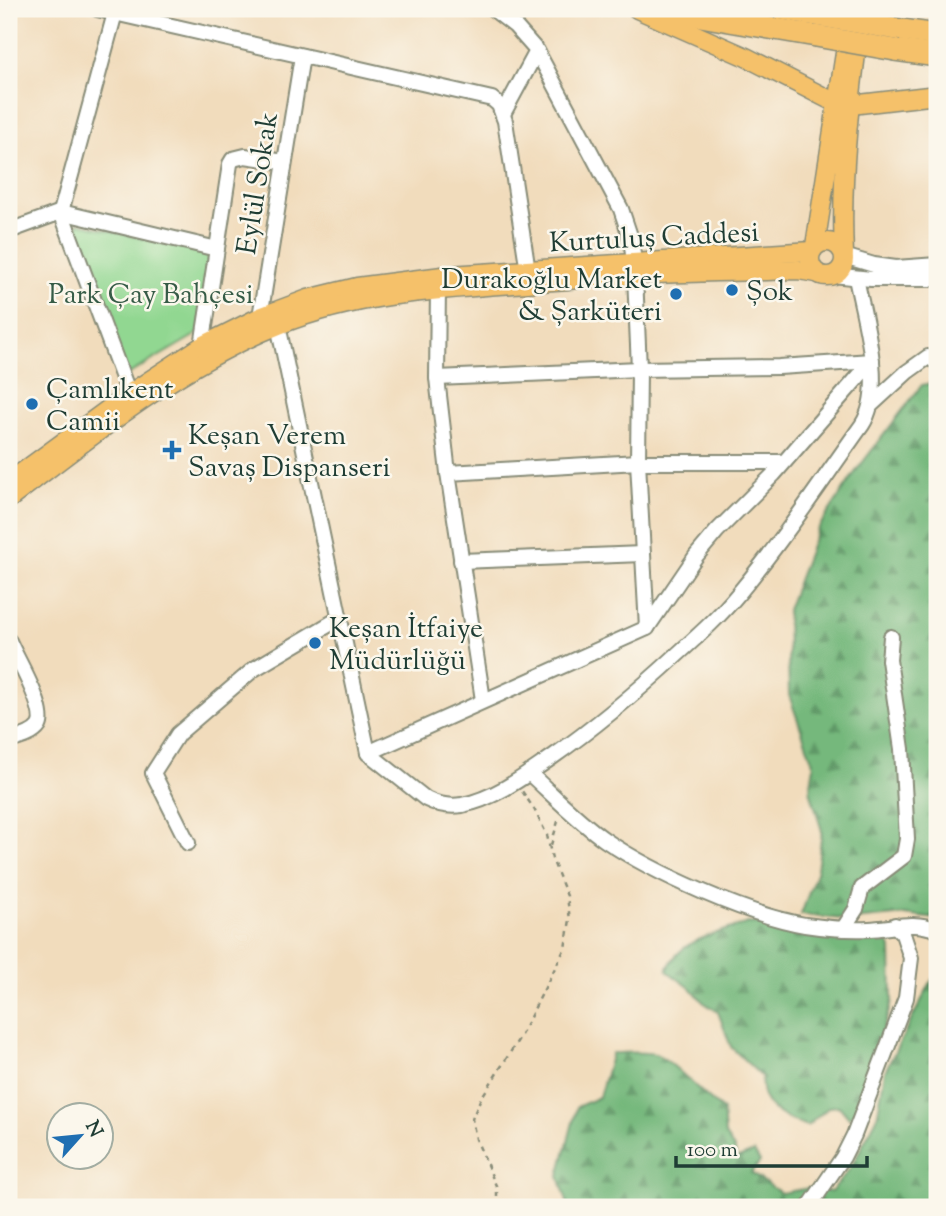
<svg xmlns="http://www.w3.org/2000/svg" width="946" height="1216" font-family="'Sorts Mill Goudy',serif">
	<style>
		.forest { fill: url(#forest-firs); stroke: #4a7a58; stroke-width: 2 }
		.park { fill: #91d791; stroke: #588a62; stroke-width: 2 }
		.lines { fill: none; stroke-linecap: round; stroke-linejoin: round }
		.minor-casing { stroke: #888c78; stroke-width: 18 }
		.major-casing { stroke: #888c78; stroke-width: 21 }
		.highway-casing { stroke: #888c78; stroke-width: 24 }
		.path { stroke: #888c78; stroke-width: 2.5; stroke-dasharray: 5 5; stroke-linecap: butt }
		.minor { stroke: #fff; stroke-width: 14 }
		.major { stroke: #f5c16b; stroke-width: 18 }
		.highway { stroke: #f5c16b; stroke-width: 21 }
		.highway-bridge-casing { stroke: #888c78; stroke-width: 24; stroke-linecap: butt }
		.highway-bridge { stroke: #f5c16b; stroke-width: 21 }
		.poi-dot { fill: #1f6fb2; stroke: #fbf7ec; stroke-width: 2.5 }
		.labels { text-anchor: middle; stroke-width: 5; stroke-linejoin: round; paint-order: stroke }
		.street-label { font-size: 28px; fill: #1f3d34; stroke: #fbf7ec }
		.poi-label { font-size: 28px; fill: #1f3d34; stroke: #fbf7ec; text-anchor: start }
		.park-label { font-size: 28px; fill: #365c47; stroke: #fbf7ec }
	</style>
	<defs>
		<pattern id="forest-firs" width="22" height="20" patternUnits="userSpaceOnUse" patternTransform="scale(1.75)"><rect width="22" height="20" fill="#74b87b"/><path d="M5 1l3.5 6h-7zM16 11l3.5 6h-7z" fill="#5f9766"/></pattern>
	</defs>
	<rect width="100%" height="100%" fill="#fbf7ec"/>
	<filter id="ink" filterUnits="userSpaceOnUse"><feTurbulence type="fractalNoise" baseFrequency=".0143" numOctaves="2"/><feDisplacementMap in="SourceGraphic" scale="14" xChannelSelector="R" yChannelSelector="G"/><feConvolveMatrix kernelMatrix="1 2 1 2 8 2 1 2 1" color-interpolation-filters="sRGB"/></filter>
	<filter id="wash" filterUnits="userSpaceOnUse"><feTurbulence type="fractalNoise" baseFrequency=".00686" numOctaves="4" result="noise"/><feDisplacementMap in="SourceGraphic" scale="28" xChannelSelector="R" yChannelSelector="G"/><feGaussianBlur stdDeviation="1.57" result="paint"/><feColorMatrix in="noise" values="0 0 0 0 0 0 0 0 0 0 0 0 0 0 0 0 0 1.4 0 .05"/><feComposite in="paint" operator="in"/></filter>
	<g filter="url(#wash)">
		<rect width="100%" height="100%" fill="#f1dcbc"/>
		<g class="forest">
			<path d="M 937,382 L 937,919 L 905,915 L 854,920 L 801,915 L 817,870 L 822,831 L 810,790 L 814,766 L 789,695 L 787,610 L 817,530 L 856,471 L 922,385 Z"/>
			<path d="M 748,923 C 771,923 790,930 812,934 C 836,938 860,933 884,934 L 891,948 L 892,1001 L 857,1111 L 849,1118 L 839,1106 L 829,1107 L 807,1126 C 782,1118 758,1107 762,1077 L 731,1047 L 718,1012 L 703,1002 L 693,990 L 667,971 C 679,938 718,934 748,923 Z"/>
			<path d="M 937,976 L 937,1207 L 561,1207 L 568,1205 L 559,1176 L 577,1107 L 599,1097 L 612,1053 C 625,1053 643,1051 655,1054 C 670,1058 705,1098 723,1110 L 725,1135 L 735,1150 L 736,1159 L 754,1152 L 760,1162 L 751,1173 L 781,1193 L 809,1188 L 831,1192 L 851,1167 L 877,1118 L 885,1071 L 932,980 Z"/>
		</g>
		<path class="park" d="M 78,223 L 205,253 L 209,259 L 199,333 L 127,375 L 75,242 Z"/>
	</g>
	<g filter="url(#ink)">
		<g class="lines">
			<defs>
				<g id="minor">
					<path d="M 97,9 L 492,99 L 499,105 L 505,121 L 529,278"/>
					<path d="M 493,9 L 515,26 L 537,51 L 621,209 L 631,239 L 634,262"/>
					<path d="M 115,13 L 61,212 L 129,394"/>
					<path d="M 503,114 L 537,51"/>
					<path d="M 9,231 L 61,212 L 217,249"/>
					<path d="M 844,256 L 874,265 L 896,268 L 937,265"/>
					<path d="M 833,275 L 871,279 L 937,279"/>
					<path d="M 438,288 L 437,378 L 448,473 L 483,700"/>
					<path d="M 260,317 L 302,56"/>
					<path d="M 278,325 L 368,753 L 426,799 C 438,805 449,807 462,805 C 494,799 525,776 551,758 C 597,726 638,691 679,653 C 700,634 721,615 739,593 C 783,540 822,481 862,425 C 886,388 864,319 856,278"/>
					<path d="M 202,346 L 230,164 L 233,159 L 245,156 L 284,162"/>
					<path d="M 437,378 L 639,369 L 779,367 L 872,361"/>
					<path d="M 871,405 L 907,372 L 928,357 L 937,362"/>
					<path d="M 448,473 L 638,462 L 783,462"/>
					<path d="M 461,561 L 643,554"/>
					<path d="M 647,628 L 696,556 L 717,531 L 774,474 L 872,361"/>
					<path d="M 9,641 C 16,658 48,710 39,726 C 33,735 19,738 9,741"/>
					<path d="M 368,753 L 647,628 L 638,462 L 639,369 L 635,275"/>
					<path d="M 529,773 C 554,796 578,821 605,840 C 655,874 747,915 805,925 C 826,928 848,930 869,929 C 893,928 914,920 937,930"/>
					<path d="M 188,843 L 153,773 L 178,734 L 254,669 L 340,618"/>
					<path d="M 843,929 L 856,909 L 862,888 L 904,856 L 907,839 L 902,749 L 889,660 L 891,637"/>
					<path d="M 809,1207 L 843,1157 L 854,1135 L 906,998 L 911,958 L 903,934 L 895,925"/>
				</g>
				<g id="major">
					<path d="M 637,9 L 746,57 L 838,104 L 851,105 L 937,95"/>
					<circle cx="827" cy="259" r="17"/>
					<path d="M 815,246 L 845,53"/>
					<path d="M 844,253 C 840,172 851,89 862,9"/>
					<path d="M 9,482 L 129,394 L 202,346 L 260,317 L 308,299 L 357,287 L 450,275 L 812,251"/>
					<path d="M 9,499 C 93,435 180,364 279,325 C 359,293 444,289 528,283 C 564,281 599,277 634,275 C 688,272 743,272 798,270 L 817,273"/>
				</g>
				<g id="highway">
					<path d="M 660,9 L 816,36"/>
					<path d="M 782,9 L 816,15"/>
					<path d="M 902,30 L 937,35"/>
					<path d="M 895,50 L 937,56"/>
				</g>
			</defs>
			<use href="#minor" class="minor-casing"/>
			<use href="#major" class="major-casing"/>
			<use href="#highway" class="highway-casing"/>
			<g class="path">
				<path d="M 551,845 L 559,818"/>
				<path d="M 497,1207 L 497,1188 L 476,1139 L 472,1119 L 480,1100 L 520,1037 L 565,948 L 570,920 L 567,896 L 552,859 L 547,835 L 534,809 L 522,791"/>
			</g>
			<use href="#minor" class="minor"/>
			<use href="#major" class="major"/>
			<use href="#highway" class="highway"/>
			<defs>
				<g id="highway-bridge">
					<path d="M 816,15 L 902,30"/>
					<path d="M 816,36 L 895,50"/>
				</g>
			</defs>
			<use href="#highway-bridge" class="highway-bridge-casing"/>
			<use href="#highway-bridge" class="highway-bridge"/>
		</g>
	</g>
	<g class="poi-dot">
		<circle cx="732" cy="290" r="7"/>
		<circle cx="676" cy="294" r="7"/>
		<circle cx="32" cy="404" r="7"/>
		<path d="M168.5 439.5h7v7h7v7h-7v7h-7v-7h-7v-7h7z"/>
		<circle cx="315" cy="643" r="7"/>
	</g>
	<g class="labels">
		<g class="street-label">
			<text transform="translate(256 183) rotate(-81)" y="10">Eylül Sokak</text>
			<text transform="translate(654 236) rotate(-3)" y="10">Kurtuluş Caddesi</text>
		</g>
		<g class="poi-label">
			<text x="662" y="288" text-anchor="end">Durakoğlu Market<tspan x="662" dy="32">&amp; Şarküteri</tspan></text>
			<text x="746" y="300">Şok</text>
			<text x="46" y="398">Çamlıkent<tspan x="46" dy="32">Camii</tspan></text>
			<text x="188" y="444">Keşan Verem<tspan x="188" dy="32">Savaş Dispanseri</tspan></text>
			<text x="329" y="637">Keşan İtfaiye<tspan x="329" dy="32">Müdürlüğü</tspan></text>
		</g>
		<g class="park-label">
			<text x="151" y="303">Park Çay Bahçesi</text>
		</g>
	</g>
	<rect width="946" height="1216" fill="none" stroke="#fbf7ec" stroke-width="35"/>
	<g transform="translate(80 1136) rotate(63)"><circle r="33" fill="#fbf7ec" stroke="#a3ada2" stroke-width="2"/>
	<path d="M0-5L12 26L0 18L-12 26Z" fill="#1f6fb2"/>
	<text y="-10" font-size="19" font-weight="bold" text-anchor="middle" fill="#1f3d34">N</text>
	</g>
	<path d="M676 1156v10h191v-10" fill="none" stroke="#1f3d34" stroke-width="3.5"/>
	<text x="687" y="1156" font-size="21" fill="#1f3d34" stroke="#fbf7ec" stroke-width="5" paint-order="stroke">100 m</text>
</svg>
